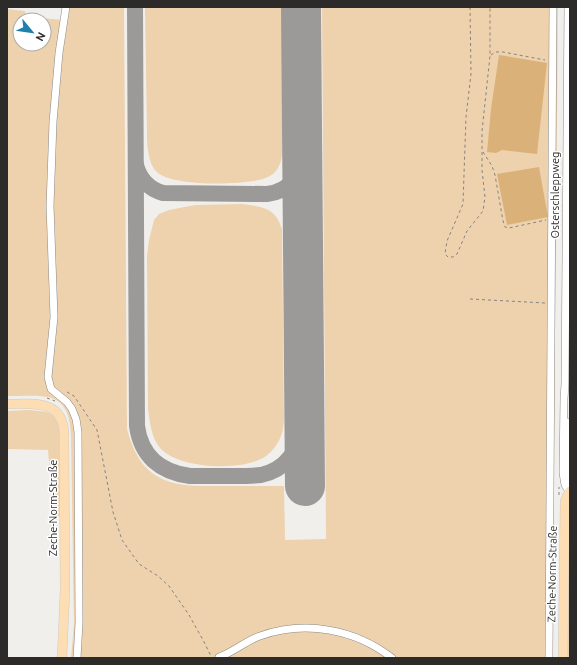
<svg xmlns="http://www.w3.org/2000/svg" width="577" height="665" font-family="Ubuntu,sans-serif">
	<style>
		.green { fill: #eed1ad; fill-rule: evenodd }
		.water { fill: #dbb17a }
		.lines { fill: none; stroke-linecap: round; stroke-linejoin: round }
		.taxiway { stroke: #9c9a98; stroke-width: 16 }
		.runway { stroke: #9c9a98; stroke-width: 40 }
		.minor-casing { stroke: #8b8987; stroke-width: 8 }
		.major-casing { stroke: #ccc; stroke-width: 10 }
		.path { stroke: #858482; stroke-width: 1; stroke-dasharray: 3 3; stroke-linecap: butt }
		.minor { stroke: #fff; stroke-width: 7 }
		.major { stroke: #fdddb4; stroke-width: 9 }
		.labels { text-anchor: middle; stroke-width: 3; stroke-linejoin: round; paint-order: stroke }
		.street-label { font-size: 11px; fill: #2c2b2a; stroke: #fff }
	</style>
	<rect width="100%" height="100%" fill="#f1efec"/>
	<g class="green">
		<path d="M 69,7 L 124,7 L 127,429 C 141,483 171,487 220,486 C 242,486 263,486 284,486 L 285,540 L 326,539 L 322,7 L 558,7 L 552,658 L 71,658 L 74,625 L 71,437 C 70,389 45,396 7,396 L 7,9 L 25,11 L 27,17 L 65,20 ZM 20,20 L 44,20 L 44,44 L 20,44 Z"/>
		<path d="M 145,7 L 282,7 L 282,155 C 281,164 277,173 268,177 C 250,186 171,187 157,172 C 148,164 147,145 147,134 Z"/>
		<path d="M 570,136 L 570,441 L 568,371 Z"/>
		<path d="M 242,204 C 263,207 275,207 282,229 L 284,419 C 284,433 278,447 266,456 C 244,472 180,469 161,449 C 151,438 150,422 148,409 L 147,256 L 149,240 L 154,220 L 159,214 L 169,210 L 195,205 Z"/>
		<path d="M 28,410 C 46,412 53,409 60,429 L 60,516 L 54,522 L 48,450 L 7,449 L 7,411 Z"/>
		<path d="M 570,512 L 570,658 L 566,658 L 568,540 Z"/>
	</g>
	<g class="water">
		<path d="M 499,55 L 547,63 L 537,154 L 502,150 L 496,153 L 487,152 L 491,109 Z"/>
		<path d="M 539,167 L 548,217 L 507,225 L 497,174 Z"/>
	</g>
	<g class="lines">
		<g class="taxiway">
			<path d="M 135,7 L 137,426 C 141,456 160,472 190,476 C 204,476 218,476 233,476 C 242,476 252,476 261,475 C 289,469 300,447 304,422"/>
			<path d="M 136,165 C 140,180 149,189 163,193 L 267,194 C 292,191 301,174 302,151"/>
		</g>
		<path class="runway" d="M 301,7 L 305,486"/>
		<defs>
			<g id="minor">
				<path d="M 66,7 L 59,53 L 53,122 L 50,206 L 54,317 L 48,377 L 51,389 L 67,402 L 72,409 L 76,419 L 78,432 L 79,623 L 77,658"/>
				<path d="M 568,7 L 565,384 L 564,399 L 563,473 L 565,485 L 569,491"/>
				<path d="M 568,422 L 569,491"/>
				<path d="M 219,657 C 234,652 245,641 260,636 C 305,620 355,629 392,658"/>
				<path d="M 549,658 L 553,7"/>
			</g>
			<g id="major">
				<path d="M 7,404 C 34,404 63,399 64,434 L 65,590 L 62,658"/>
				<path d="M 563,658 L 565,501 L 567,496 L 570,491"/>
			</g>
		</defs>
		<use href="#minor" class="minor-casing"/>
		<use href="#major" class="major-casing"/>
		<g class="path">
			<path d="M 470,7 L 471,74 L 466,117 L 463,204 L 447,241 L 445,254 L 448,257 L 453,257 L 457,254 L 467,231 L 483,211 L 485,197 L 482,170 L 482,131 L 490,56 L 490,7"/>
			<path d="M 491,55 L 495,52 L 503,52 L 545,60"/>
			<path d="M 483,152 L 492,166 L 495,175 L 503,221 L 505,227 L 509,228 L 546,220"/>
			<path d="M 470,299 L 545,303"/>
			<path d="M 67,392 L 74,396 L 97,430 L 113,512 L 122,540 L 139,564 L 158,576 L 169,586 L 189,615 L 203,640 L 212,658"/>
			<path d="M 47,398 L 55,401"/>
			<path d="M 559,495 L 559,487"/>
		</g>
		<use href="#minor" class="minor"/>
		<use href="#major" class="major"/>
	</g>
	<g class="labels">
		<g class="street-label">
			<text transform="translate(555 195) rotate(-90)" y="4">Osterschleppweg</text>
			<text transform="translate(53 508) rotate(-90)" y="4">Zeche-Norm-Straße</text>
			<text transform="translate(552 574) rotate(-89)" y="4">Zeche-Norm-Straße</text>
		</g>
	</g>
	<rect width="577" height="665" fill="none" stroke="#2c2b2a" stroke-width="16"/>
	<g transform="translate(32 32) rotate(119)"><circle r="19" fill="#ffffff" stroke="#abaaaa"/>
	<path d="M0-3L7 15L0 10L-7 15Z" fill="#1e81ac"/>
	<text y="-6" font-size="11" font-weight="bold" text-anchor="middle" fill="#2c2b2a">N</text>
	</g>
</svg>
